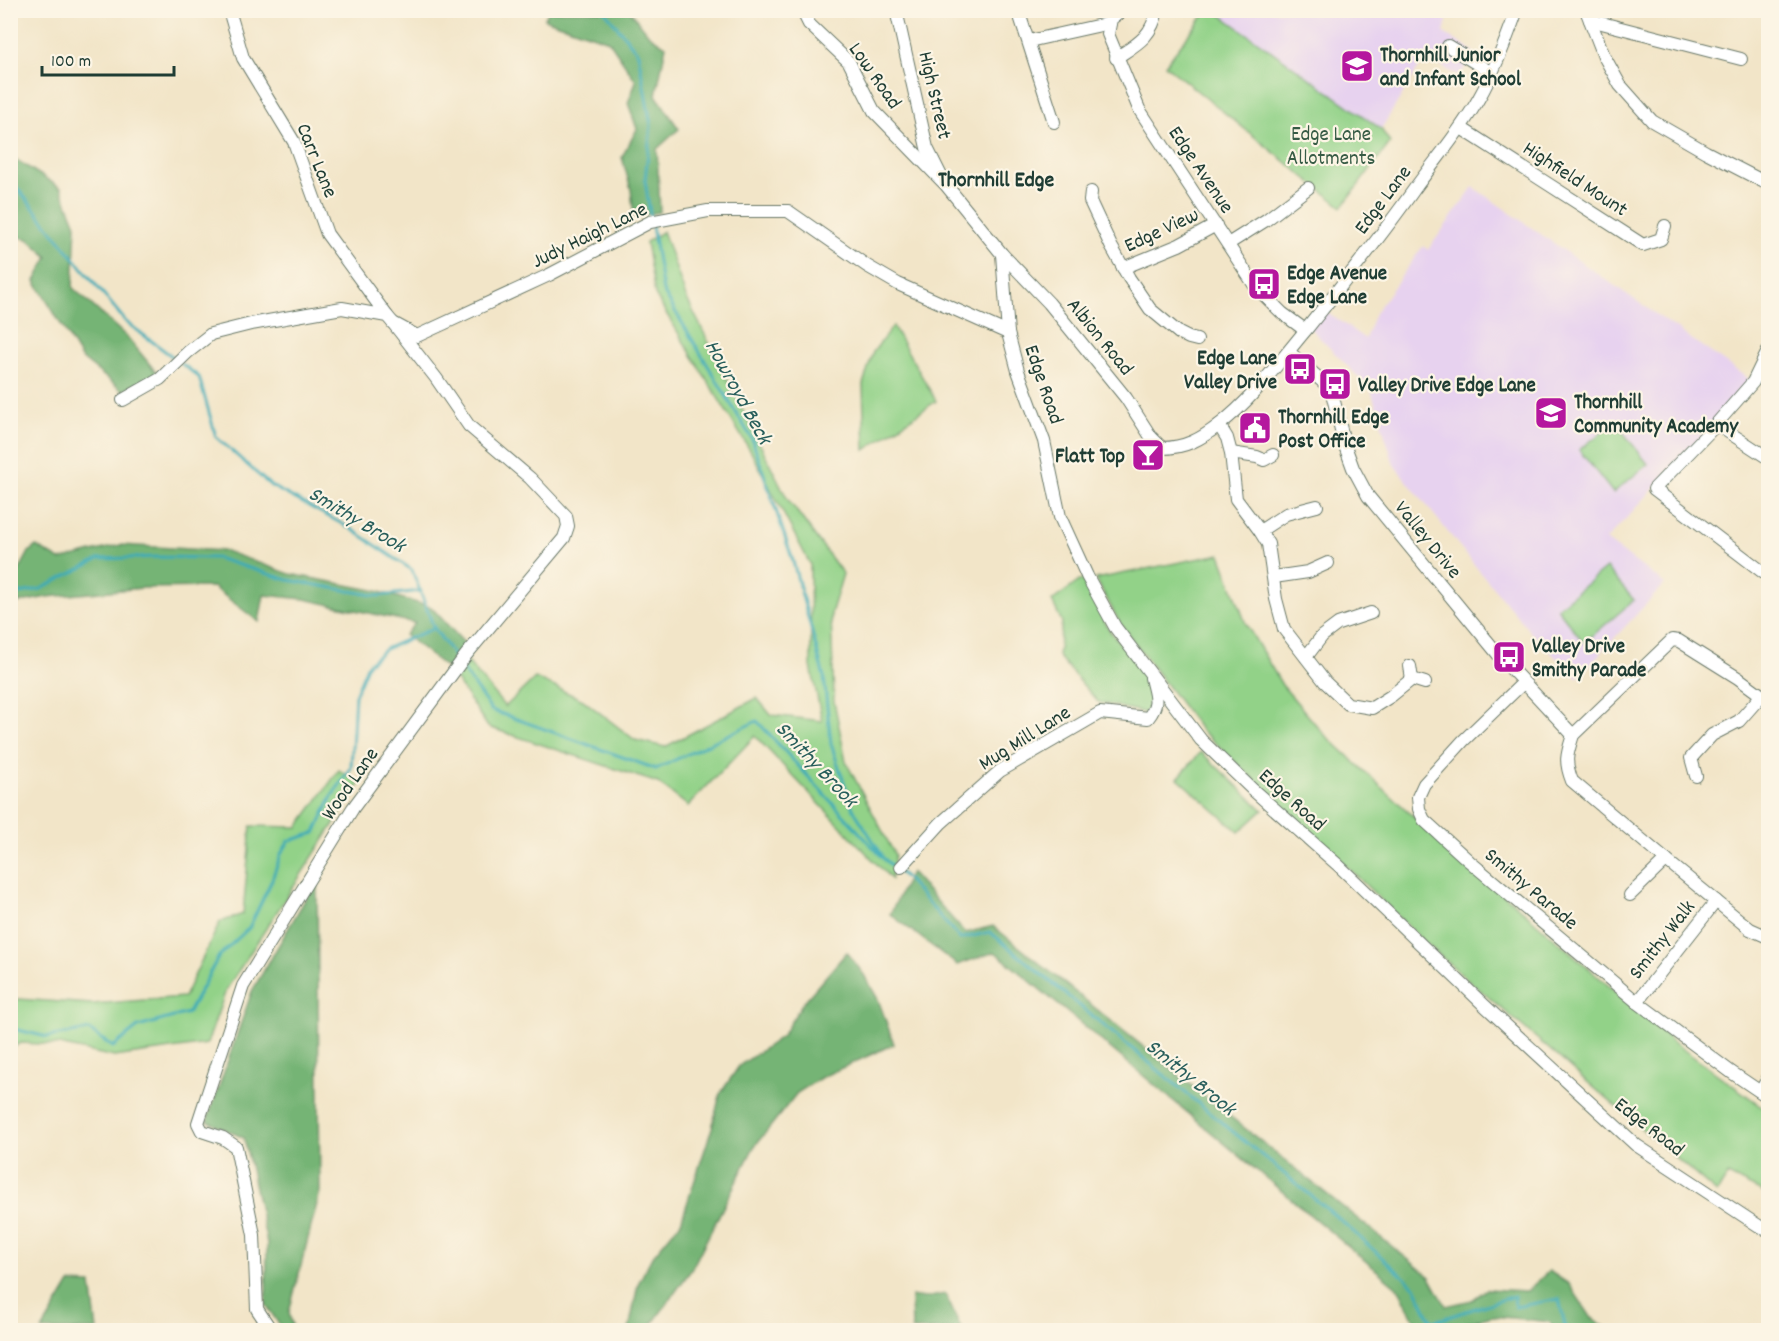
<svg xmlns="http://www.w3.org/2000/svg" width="1779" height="1341" font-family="Dekko,sans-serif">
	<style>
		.built { fill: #e7d2ef }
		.green { fill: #92d288; stroke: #58885e; stroke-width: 1.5 }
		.forest { fill: #75b474; stroke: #4a7854; stroke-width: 1.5 }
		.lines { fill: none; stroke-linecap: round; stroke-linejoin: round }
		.stream { stroke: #3babb7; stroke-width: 3 }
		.minor-casing { stroke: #697868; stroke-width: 14 }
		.minor { stroke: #fff; stroke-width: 12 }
		.labels { text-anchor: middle; stroke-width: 4.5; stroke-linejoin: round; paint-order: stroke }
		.poi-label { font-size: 21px; font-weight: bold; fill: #1f3d34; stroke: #fcf5e5; text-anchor: start }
		.street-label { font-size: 21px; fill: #1f3d34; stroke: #fcf5e5 }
		.park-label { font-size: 21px; fill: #365b45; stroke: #fcf5e5 }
		.neighbourhood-label { font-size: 22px; font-weight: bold; fill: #1f3d34; stroke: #fcf5e5 }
		.water-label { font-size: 22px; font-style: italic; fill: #275e5b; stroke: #fcf5e5 }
	</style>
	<rect width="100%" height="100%" fill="#fcf5e5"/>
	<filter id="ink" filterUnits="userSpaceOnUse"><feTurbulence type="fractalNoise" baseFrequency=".0167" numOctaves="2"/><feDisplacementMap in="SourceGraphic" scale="12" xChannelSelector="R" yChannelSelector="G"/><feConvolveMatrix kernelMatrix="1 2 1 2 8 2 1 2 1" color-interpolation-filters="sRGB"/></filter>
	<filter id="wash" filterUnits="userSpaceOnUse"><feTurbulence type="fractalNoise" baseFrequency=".008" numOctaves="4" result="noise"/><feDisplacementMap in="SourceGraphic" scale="24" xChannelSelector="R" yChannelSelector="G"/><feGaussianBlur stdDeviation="1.35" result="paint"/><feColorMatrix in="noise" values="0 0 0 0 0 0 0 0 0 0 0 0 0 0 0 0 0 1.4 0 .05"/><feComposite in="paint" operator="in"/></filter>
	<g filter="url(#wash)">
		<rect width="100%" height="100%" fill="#f2e5c8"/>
		<g class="built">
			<path d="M 1216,11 L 1436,11 L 1448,15 L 1444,33 L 1474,52 L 1459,77 L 1426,56 L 1381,129 Z"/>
			<path d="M 1473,187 L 1753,382 L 1606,540 L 1665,584 L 1577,678 L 1531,633 L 1477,568 L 1394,465 L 1371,390 L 1309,327 L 1323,309 L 1365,339 L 1375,313 L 1423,246 L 1428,250 Z"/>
		</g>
		<g class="green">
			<path d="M 1207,11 L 1215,11 L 1381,129 L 1390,143 L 1342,207 L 1165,65 Z"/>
			<path d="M 663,231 L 686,297 L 787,498 L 843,574 L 831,614 L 834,701 L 846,762 L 895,855 L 891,879 L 755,736 L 688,806 L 658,783 L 488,727 L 455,678 L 468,662 L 505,707 L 535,678 L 583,700 L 635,740 L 665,747 L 757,698 L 771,715 L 822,721 L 811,666 L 810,564 L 750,450 L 655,295 L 646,242 Z"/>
			<path d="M 893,326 L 936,401 L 865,450 L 863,384 L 873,352 Z"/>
			<path d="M 1615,422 L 1648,464 L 1613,493 L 1579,450 Z"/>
			<path d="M 1220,554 L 1246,624 L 1282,685 L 1324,734 L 1464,863 L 1508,898 L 1677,1045 L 1768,1111 L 1768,1195 L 1728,1175 L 1717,1193 L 1423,941 L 1330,850 L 1199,728 L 1120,623 L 1096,579 Z"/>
			<path d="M 1606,568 L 1634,600 L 1584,643 L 1557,608 Z"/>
			<path d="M 1082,579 L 1110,631 L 1144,672 L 1151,698 L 1146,713 L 1098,702 L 1058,656 L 1062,622 L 1052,601 Z"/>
			<path d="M 1201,752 L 1263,810 L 1239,832 L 1178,778 Z"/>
			<path d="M 339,770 L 360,784 L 226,990 L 207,1044 L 114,1057 L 59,1045 L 21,1043 L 11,1048 L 11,1002 L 18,999 L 92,1004 L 184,997 L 220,922 L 243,914 L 251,826 L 298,827 Z"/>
		</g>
		<g class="forest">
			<path d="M 549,11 L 630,11 L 649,35 L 666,46 L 656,95 L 679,129 L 657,149 L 660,212 L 634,217 L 631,190 L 622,157 L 637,129 L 628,103 L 636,81 L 609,41 L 544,19 Z"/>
			<path d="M 10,156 L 61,188 L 76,225 L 73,288 L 128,338 L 157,373 L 123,391 L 81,358 L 35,281 L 48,257 L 28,239 L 11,235 Z"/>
			<path d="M 120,545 L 225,551 L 290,574 L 373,590 L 431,607 L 466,645 L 449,670 L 405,635 L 415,623 L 304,599 L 264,595 L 259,622 L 213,587 L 143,588 L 47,597 L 11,604 L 11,586 L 29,552 L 36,546 L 60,560 Z"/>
			<path d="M 911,872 L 965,933 L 993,926 L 1430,1277 L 1446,1306 L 1472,1300 L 1487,1289 L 1527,1291 L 1549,1271 L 1569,1284 L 1591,1317 L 1609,1330 L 1554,1330 L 1550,1322 L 1492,1316 L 1441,1330 L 1419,1330 L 1399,1289 L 995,952 L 957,965 L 890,914 Z"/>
			<path d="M 317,879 L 320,1192 L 289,1312 L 293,1330 L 283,1330 L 266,1305 L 267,1243 L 244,1138 L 207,1121 L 252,991 Z"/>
			<path d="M 847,952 L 864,975 L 878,999 L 894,1044 L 822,1077 L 797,1093 L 754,1147 L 691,1270 L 648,1330 L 629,1330 L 638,1284 L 652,1257 L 681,1222 L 712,1128 L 720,1094 L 739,1066 L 782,1036 L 802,1004 Z"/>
			<path d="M 70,1283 L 91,1284 L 97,1330 L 42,1330 Z"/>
			<path d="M 945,1294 L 962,1330 L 912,1330 L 911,1296 L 925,1298 Z"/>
		</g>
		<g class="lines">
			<g class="stream">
				<path d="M 604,10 L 638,53 L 651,125 L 645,180 L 651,220"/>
				<path d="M 10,179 L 126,322 L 177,360"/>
				<path d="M 652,226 L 663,291 L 752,439 L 792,558 L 824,677 L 831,744 L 853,809 L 882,855"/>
				<path d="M 182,364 L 199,377 L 216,437 L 271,486 L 350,528 L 412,570 L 434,628 L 457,660"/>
				<path d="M 10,595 L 41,589 L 99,559 L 158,557 L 216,558 L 288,580 L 378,596 L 421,591"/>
				<path d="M 462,668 L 491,710 L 656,769 L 757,721 L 883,858 L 906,878 L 960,939 L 990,932 L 1338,1218 L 1415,1287 L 1432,1322 L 1514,1296 L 1515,1307 L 1559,1299 L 1566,1330"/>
				<path d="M 10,1028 L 47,1037 L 89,1030 L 113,1047 L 138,1027 L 188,1013 L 219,956 L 249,928 L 271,882 L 281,854 L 289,841 L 315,833 L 332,796 L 351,768 L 355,695 L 368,664 L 385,649 L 434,628"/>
			</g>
		</g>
	</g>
	<g filter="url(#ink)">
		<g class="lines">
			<defs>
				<g id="minor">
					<path d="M 229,10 L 243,58 L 294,142 L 327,234 L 387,316"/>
					<path d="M 802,10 L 809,24 L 849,62 L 874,111 L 946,185 L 1002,254 L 1049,303 L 1126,398 L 1151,437 L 1162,448 C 1185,448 1201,439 1219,425 C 1253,399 1278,363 1305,331 C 1342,285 1379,239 1413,191 C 1435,160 1461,131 1479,98 C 1495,70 1506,41 1517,10"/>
					<path d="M 896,10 L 927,148 L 941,176"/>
					<path d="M 1018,10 L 1054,122"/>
					<path d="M 1117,10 L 1119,13 L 1111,19 L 1108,34 L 1139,109 L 1255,286 L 1282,313 L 1305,330"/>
					<path d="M 1586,10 L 1604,56 L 1620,85 L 1652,121 L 1706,152 L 1768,184"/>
					<path d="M 1590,20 L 1741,59"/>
					<path d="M 1029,41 L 1110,23"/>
					<path d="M 1448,46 L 1492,73"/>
					<path d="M 1116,58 C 1137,44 1152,37 1157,10"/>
					<path d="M 1461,128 L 1643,245 L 1661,239 L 1665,226"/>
					<path d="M 1091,192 L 1090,201 L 1111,246 L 1129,278 L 1150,309 L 1179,333 L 1189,338 L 1197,340"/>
					<path d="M 1228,244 L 1266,220 L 1308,188"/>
					<path d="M 1002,254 L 1008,333 L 1018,371 L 1044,441 L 1060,517 L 1087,576 L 1115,627 L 1201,740 L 1253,790 L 1338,865 L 1484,1005 L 1636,1145 L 1762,1228 L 1768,1230"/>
					<path d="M 1123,268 L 1179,245 L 1216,225"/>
					<path d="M 1768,351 L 1753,382 L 1711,430 L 1654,489 L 1768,576"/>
					<path d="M 1289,352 L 1331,389 L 1345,446 L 1353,468 L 1368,496 L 1502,659 L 1573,735"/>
					<path d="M 123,400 L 160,379 L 188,352 L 211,334 L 251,324 L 342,308 L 387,316 L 393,323 L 417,336 L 549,275 L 650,222 L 708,211 L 788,211 L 867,266 L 898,284 L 1008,333"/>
					<path d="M 1716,424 L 1768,458"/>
					<path d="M 1219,425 L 1227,438 L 1231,453 L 1236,499 L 1260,531 L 1268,544 L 1276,599 L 1284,629 L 1325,682 L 1348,704 L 1372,708 L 1391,696 L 1412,679 L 1425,683"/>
					<path d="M 1231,453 L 1257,457 L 1264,460 L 1273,455"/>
					<path d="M 1260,531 L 1286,514 L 1317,506"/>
					<path d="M 1274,577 L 1308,572 L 1328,563"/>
					<path d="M 1306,657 L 1322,636 L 1338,624 L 1371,613"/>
					<path d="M 1410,666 L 1412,679"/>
					<path d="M 1523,683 L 1463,741 L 1424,784 L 1418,797 L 1419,809 L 1424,820 L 1469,861 L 1637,1002 L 1731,1072 L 1768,1097"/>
					<path d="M 1768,700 L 1738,678 L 1679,641 L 1672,640 L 1573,735 C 1567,754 1564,761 1572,781 L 1666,860 L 1750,929 L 1768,937"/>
					<path d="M 1696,776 L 1691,758 L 1712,735 L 1739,721 L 1761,696"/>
					<path d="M 901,867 L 941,823 L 1000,771 L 1100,713 L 1148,718 C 1160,703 1155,696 1151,678"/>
					<path d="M 1630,895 L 1666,860"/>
					<path d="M 1637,1002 L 1716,901"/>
					<path d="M 1761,1091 L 1768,1078"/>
					<path d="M 271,1330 L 257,1309 L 254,1235 L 236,1147 L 223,1138 L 202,1131 L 198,1123 L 243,986 L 353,808 L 466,655 L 564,538 L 568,526 L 566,516 L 530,478 L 469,426 L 436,378 L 393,323"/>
				</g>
			</defs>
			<use href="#minor" class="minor-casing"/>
			<use href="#minor" class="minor"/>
		</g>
	</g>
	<defs>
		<symbol id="school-square" viewBox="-11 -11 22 22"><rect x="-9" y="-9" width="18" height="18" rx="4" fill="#b5179e" stroke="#fcf5e5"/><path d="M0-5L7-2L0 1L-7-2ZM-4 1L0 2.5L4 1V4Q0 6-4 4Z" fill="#fff"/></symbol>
		<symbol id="bus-square" viewBox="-11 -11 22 22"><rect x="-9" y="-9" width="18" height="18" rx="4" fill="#b5179e" stroke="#fcf5e5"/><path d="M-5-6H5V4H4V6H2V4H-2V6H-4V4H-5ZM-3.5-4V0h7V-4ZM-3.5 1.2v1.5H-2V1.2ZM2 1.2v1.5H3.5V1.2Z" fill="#fff"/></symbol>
		<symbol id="civic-square" viewBox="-11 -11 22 22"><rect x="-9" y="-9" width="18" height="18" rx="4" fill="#b5179e" stroke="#fcf5e5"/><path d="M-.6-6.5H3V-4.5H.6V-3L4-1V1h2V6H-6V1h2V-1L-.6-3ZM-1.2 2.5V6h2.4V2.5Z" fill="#fff"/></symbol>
		<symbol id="bar-square" viewBox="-11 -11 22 22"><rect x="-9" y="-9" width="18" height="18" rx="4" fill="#b5179e" stroke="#fcf5e5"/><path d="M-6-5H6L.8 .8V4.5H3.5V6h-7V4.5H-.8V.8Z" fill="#fff"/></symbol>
	</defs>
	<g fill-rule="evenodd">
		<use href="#school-square" x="1338" y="47" width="38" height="38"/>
		<use href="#bus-square" x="1245" y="265" width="38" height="38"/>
		<use href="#bus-square" x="1281" y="350" width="38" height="38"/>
		<use href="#bus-square" x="1316" y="365" width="38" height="38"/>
		<use href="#school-square" x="1532" y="394" width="38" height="38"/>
		<use href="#civic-square" x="1236" y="409" width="38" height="38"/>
		<use href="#bar-square" x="1129" y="436" width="38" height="38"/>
		<use href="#bus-square" x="1490" y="638" width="38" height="38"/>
	</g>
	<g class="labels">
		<g class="poi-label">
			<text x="1380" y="61">Thornhill Junior<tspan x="1380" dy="24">and Infant School</tspan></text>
			<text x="1287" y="279">Edge Avenue<tspan x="1287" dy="24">Edge Lane</tspan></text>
			<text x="1277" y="364" text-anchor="end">Edge Lane<tspan x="1277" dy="24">Valley Drive</tspan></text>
			<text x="1358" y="391">Valley Drive Edge Lane</text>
			<text x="1574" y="408">Thornhill<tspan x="1574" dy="24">Community Academy</tspan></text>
			<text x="1278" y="423">Thornhill Edge<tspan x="1278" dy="24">Post Office</tspan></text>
			<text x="1125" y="462" text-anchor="end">Flatt Top</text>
			<text x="1532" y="652">Valley Drive<tspan x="1532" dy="24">Smithy Parade</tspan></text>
		</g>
		<g class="street-label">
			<text transform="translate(876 75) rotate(55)" y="7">Low Road</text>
			<text transform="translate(936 95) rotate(77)" y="7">High Street</text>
			<text transform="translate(318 160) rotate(68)" y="7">Carr Lane</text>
			<text transform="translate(1202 169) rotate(56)" y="7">Edge Avenue</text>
			<text transform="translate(1576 178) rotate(33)" y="7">Highfield Mount</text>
			<text transform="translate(1382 199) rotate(-53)" y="7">Edge Lane</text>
			<text transform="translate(1161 229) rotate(-25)" y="7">Edge View</text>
			<text transform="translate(589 234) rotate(-26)" y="7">Judy Haigh Lane</text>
			<text transform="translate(1101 336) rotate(51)" y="7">Albion Road</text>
			<text transform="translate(1045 384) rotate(71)" y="7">Edge Road</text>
			<text transform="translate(1429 539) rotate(51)" y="7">Valley Drive</text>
			<text transform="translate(1024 737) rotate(-32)" y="7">Mug Mill Lane</text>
			<text transform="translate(349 783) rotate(-55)" y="7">Wood Lane</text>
			<text transform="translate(1293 799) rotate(42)" y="7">Edge Road</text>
			<text transform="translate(1532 888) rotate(40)" y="7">Smithy Parade</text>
			<text transform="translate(1661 939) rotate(-52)" y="7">Smithy Walk</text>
			<text transform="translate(1650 1126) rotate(38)" y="7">Edge Road</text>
		</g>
		<g class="park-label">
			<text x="1331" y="140">Edge Lane<tspan x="1331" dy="24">Allotments</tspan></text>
		</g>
		<g class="neighbourhood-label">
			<text x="996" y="186">Thornhill Edge</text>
		</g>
		<g class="water-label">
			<text transform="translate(740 391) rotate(61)" y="8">Howroyd Beck</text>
			<text transform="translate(358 518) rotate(31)" y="8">Smithy Brook</text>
			<text transform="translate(818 763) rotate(47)" y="8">Smithy Brook</text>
			<text transform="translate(1192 1076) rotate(39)" y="8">Smithy Brook</text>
		</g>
	</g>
	<rect width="1779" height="1341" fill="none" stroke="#fcf5e5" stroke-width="36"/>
	<path d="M42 66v9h132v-9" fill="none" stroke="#1f3d34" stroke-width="3"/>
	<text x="51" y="66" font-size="18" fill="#1f3d34" stroke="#fcf5e5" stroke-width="4.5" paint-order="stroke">100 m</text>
</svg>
